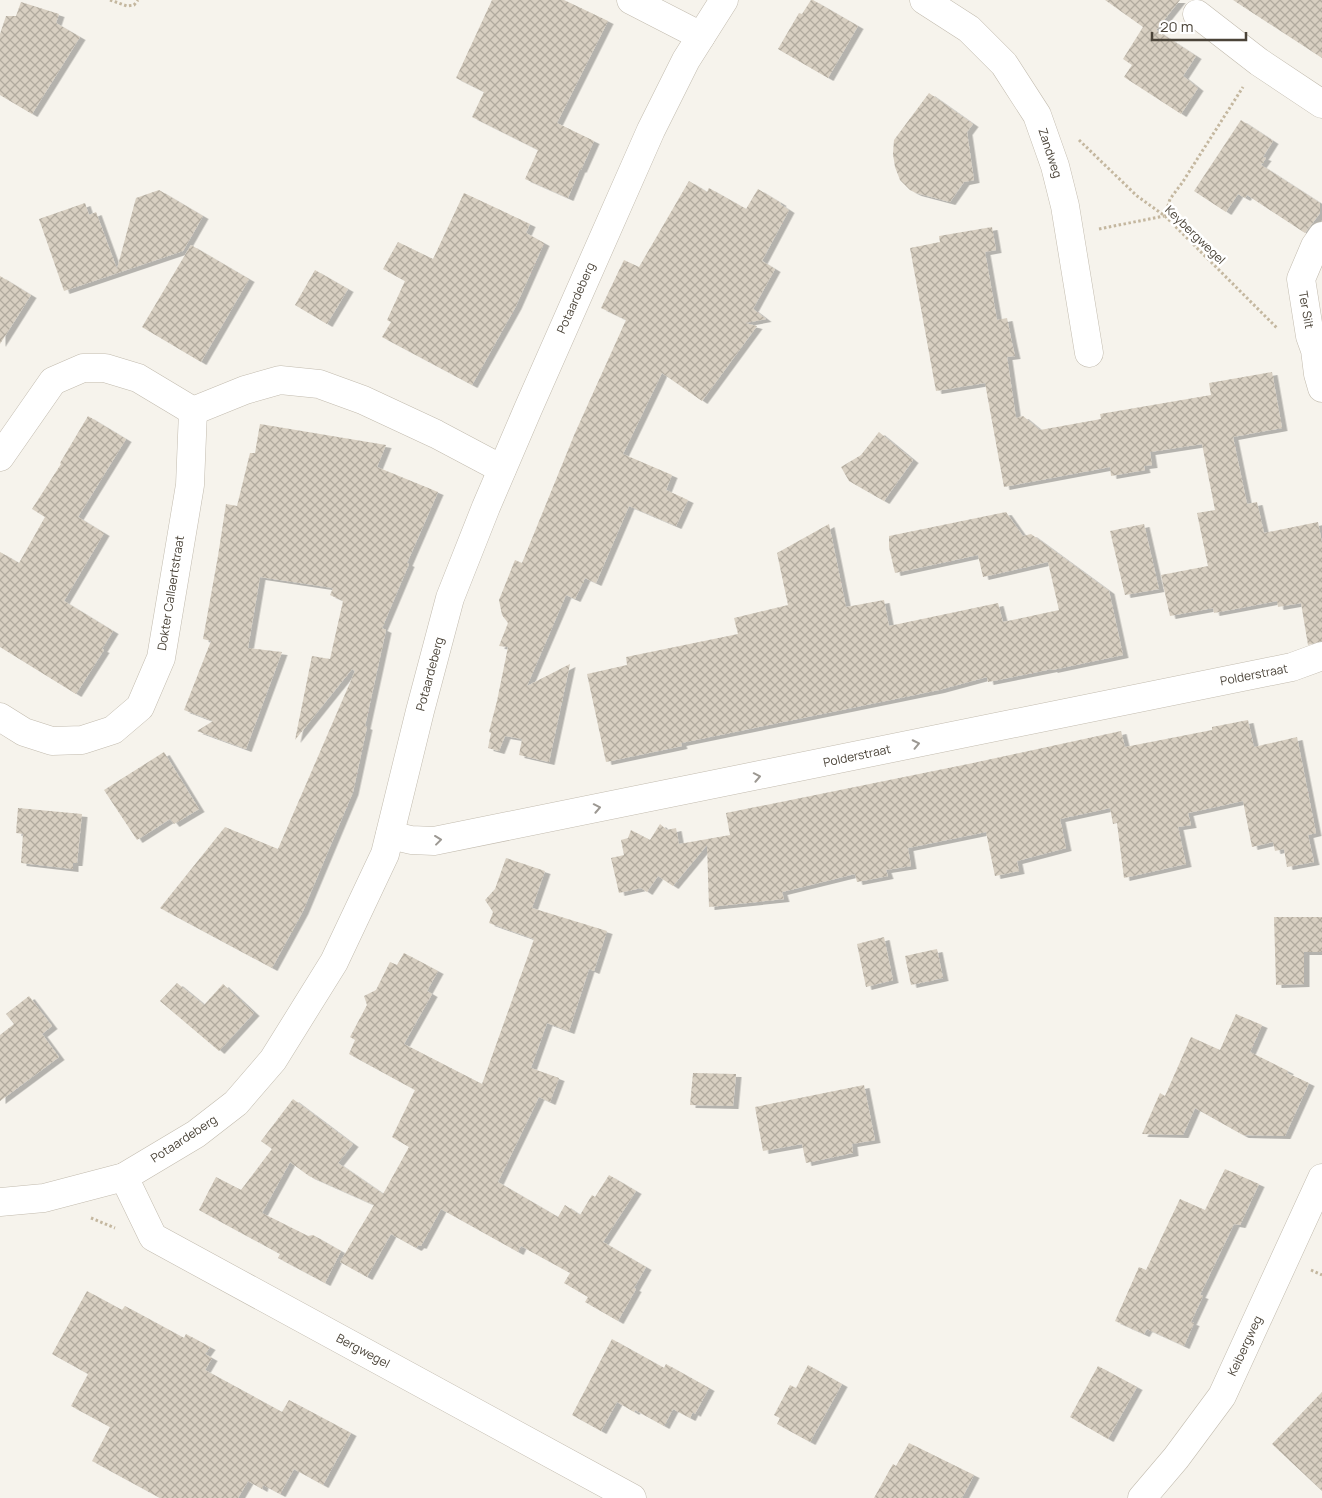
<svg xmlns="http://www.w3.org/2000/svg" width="1322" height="1498" font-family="Manrope,sans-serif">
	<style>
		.building { fill: url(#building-cross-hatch); filter: url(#shadow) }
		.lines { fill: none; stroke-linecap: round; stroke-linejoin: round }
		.minor-casing { stroke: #c2bbae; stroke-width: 29 }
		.path { stroke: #c4b79f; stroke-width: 3; stroke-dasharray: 2.5 2.5; stroke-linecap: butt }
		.minor { stroke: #fff; stroke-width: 28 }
		.oneway { stroke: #9c9892 }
		.labels { text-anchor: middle; stroke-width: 5; stroke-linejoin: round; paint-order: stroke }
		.street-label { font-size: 12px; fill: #4b4439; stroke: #fff }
	</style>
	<defs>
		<pattern id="building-cross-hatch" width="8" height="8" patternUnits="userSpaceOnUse" patternTransform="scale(1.25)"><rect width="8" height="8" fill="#d8cfc1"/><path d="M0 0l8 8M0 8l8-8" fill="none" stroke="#b1aa9e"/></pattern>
		<filter id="shadow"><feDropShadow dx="5.5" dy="3" stdDeviation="0" flood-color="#0004"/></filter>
	</defs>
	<rect width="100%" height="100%" fill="#f6f3ec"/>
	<g class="building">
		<path d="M 492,0 L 564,0 L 608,21 L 557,123 L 594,141 L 581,170 L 580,169 L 568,198 L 525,179 L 538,150 L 472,117 L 484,92 L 456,78 Z"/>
		<path d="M 811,0 L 813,0 L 858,26 L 828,78 L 778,49 L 799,13 L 802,14 Z"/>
		<path d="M 1105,0 L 1180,0 L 1156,30 L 1196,56 L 1183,76 L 1198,88 L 1181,114 L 1124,77 L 1132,65 L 1123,59 L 1143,27 Z"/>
		<path d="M 1233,0 L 1322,0 L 1322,58 Z"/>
		<path d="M 21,2 L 59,14 L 56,23 L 80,37 L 32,114 L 0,95 L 0,34 L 6,16 L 16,16 Z"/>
		<path d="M 929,93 L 973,124 L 967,132 L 974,180 L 964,182 L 950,202 L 916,193 L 910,190 L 900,180 L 895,167 L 893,154 L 894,140 Z"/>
		<path d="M 1241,120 L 1273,141 L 1263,157 L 1266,158 L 1261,165 L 1320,203 L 1320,213 L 1305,233 L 1247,195 L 1245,198 L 1238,194 L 1226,212 L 1194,191 Z"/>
		<path d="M 689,181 L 707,192 L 709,188 L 746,209 L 758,189 L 781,203 L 780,204 L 789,210 L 762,261 L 775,269 L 753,309 L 766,319 L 745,323 L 757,326 L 702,401 L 662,373 L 623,454 L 672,475 L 666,490 L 688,500 L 676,526 L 629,506 L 596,583 L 585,578 L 575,599 L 566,595 L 527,686 L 570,664 L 549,762 L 519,755 L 522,739 L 505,736 L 499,751 L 488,748 L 491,733 L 489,732 L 497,701 L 508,647 L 499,646 L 508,623 L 502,615 L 499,600 L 515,560 L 522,563 L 575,433 L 626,320 L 601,308 L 624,260 L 639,267 Z"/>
		<path d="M 159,190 L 203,216 L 183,251 L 64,291 L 39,219 L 85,203 L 89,215 L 96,212 L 117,269 L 136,198 Z"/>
		<path d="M 464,193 L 530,224 L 526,233 L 544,243 L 516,306 L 472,385 L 382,337 L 391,322 L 387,320 L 405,281 L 383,269 L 390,256 L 398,242 L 433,259 Z"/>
		<path d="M 992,227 L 996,250 L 985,252 L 997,320 L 1007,318 L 1012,343 L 1015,356 L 1007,357 L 1016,418 L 1023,416 L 1040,430 L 1101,419 L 1100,414 L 1211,395 L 1209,383 L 1272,372 L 1282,428 L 1233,437 L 1247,504 L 1257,502 L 1264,533 L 1318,522 L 1322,543 L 1322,641 L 1308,645 L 1301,603 L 1278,607 L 1277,601 L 1214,613 L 1213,608 L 1170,616 L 1161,575 L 1208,566 L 1197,513 L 1215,510 L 1202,444 L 1150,452 L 1152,465 L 1144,466 L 1145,470 L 1111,476 L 1110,467 L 1004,487 L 985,383 L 936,391 L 910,248 L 940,242 L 939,236 Z"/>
		<path d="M 191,245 L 249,279 L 201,362 L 142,327 Z"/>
		<path d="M 315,270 L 348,289 L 327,324 L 295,305 Z"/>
		<path d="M 0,276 L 31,295 L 0,344 Z"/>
		<path d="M 88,416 L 126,439 L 78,517 L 104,533 L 64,601 L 113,631 L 102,649 L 104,650 L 76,694 L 0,647 L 0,552 L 19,563 L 45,517 L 32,509 L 61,464 L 60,463 Z"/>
		<path d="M 260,424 L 386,445 L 377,467 L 438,492 L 407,563 L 409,564 L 382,628 L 386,630 L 365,726 L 367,727 L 353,792 L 303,911 L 272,968 L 160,908 L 225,827 L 278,849 L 355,671 L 352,669 L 295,740 L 312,656 L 330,659 L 343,601 L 330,595 L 333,588 L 260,577 L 248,648 L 282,652 L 246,749 L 197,731 L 213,721 L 184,710 L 211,641 L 203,639 L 218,556 L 226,504 L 237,506 L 250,453 L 255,453 Z"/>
		<path d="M 879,432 L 913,460 L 884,501 L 849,481 L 841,467 L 861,455 Z"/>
		<path d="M 1006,512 L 1023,536 L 1031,534 L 1109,591 L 1123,655 L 1052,670 L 1052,669 L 988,682 L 987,677 L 939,690 L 681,743 L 682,746 L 606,762 L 587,674 L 627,665 L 626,657 L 738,634 L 734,618 L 788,605 L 777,553 L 829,524 L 846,607 L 884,600 L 889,626 L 998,603 L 1003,622 L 1059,610 L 1048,562 L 983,577 L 978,555 L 895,573 L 889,547 L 889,536 Z"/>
		<path d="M 1144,524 L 1159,589 L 1125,595 L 1110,531 Z"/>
		<path d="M 1248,720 L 1254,747 L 1297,737 L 1316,833 L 1308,835 L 1314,862 L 1287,867 L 1284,849 L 1275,851 L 1273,842 L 1252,847 L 1243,801 L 1188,813 L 1191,825 L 1178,827 L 1186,864 L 1124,878 L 1117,823 L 1113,824 L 1110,808 L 1060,819 L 1066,848 L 1017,861 L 1019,871 L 995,876 L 986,832 L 908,848 L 911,866 L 886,870 L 888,876 L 857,882 L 855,874 L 782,892 L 784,899 L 709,907 L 707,845 L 673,886 L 658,876 L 647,892 L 641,888 L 619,893 L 611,858 L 624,855 L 621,840 L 628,838 L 631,830 L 650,840 L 660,824 L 667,830 L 676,828 L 679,844 L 730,835 L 726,813 L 973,763 L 1121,731 L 1125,747 L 1212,730 L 1212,727 Z"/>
		<path d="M 164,752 L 199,809 L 174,824 L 170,819 L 137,840 L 104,790 Z"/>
		<path d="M 18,808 L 82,814 L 77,863 L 73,863 L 73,869 L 21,863 L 23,834 L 16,833 Z"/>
		<path d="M 506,858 L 545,871 L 532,908 L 607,931 L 594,971 L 589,969 L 569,1031 L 547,1023 L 531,1068 L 559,1078 L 550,1102 L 539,1097 L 498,1182 L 558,1217 L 565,1205 L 580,1215 L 592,1195 L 595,1197 L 609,1175 L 636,1191 L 603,1242 L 646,1267 L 634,1288 L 636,1289 L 618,1321 L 585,1302 L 588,1297 L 564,1283 L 570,1273 L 521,1246 L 518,1252 L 441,1209 L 421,1246 L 419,1245 L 416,1248 L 391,1234 L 367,1277 L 340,1262 L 374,1205 L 309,1176 L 290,1162 L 262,1213 L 308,1236 L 313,1235 L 341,1251 L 325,1283 L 278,1258 L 280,1254 L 199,1210 L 216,1177 L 241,1190 L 272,1149 L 261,1141 L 293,1099 L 353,1144 L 338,1163 L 383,1194 L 409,1147 L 392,1137 L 415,1090 L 349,1054 L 355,1040 L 350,1037 L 367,1005 L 364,996 L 376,990 L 390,962 L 397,965 L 404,953 L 438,971 L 427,991 L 432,994 L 404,1044 L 482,1084 L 534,939 L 489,923 L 493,912 L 485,900 L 495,889 Z"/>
		<path d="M 1274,917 L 1322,917 L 1322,952 L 1304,952 L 1304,984 L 1276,985 Z"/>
		<path d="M 884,937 L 893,980 L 866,987 L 857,944 Z"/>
		<path d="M 937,949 L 943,978 L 911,985 L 905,956 Z"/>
		<path d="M 177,983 L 204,1005 L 223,984 L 254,1013 L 219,1051 L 160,1001 Z"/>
		<path d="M 29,996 L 52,1026 L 42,1034 L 59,1057 L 0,1101 L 0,1035 L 14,1024 L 6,1014 Z"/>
		<path d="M 1236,1014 L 1262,1025 L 1250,1052 L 1288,1071 L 1287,1073 L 1309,1083 L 1285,1136 L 1243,1135 L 1195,1108 L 1183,1135 L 1142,1134 L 1160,1093 L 1165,1096 L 1191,1037 L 1220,1050 Z"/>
		<path d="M 693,1073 L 736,1074 L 733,1106 L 690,1105 Z"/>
		<path d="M 864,1085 L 875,1140 L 852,1144 L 853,1153 L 806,1163 L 802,1144 L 763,1151 L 755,1107 Z"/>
		<path d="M 1225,1169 L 1259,1184 L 1240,1225 L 1234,1224 L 1200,1295 L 1203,1296 L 1191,1322 L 1194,1323 L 1184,1346 L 1147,1329 L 1144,1334 L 1115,1321 L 1139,1267 L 1146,1270 L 1180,1199 L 1205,1210 Z"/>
		<path d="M 87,1291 L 122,1310 L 125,1306 L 184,1338 L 186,1334 L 210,1347 L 205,1354 L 212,1358 L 205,1370 L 282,1412 L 289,1400 L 351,1433 L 323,1485 L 294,1469 L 280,1494 L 263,1485 L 262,1489 L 248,1481 L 238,1498 L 160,1498 L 92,1461 L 110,1427 L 71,1406 L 88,1374 L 52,1354 Z"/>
		<path d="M 612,1339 L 664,1368 L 666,1364 L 709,1388 L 695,1414 L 693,1412 L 690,1418 L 673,1409 L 664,1426 L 635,1410 L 634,1412 L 617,1402 L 601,1431 L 572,1415 Z"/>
		<path d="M 808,1365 L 842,1384 L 810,1442 L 777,1424 L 780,1418 L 774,1415 L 790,1385 L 796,1388 Z"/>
		<path d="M 1098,1366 L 1137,1387 L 1108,1439 L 1070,1417 Z"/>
		<path d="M 1322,1392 L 1322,1491 L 1272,1444 Z"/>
		<path d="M 909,1443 L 974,1475 L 962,1498 L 874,1498 L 893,1464 L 896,1466 Z"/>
	</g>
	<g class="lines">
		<defs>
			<g id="minor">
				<path d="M 631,0 L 701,36"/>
				<path d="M 924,0 L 969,29 L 1004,64 L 1037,115 L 1055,166 L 1065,206 L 1089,353"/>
				<path d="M 1197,14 L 1259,62 L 1322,104"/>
				<path d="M 1322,236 L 1315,246 L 1301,279 L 1310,336 L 1315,350 L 1318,374 L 1322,388"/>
				<path d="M 193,411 L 245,390 L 280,380 L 319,384 L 363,400 L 436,434 L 502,469"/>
				<path d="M 0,457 L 53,381 L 83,368 L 105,368 L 138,378 L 193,411"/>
				<path d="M 0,717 L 24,732 L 52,741 L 82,740 L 113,730 L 140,707 L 161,658 L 190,485 L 193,411"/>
				<path d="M 390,835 L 411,840 L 434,841 L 1292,667 L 1322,656"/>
				<path d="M 124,1177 L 153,1237 L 632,1498"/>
				<path d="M 0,1202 L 44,1198 L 124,1177 L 196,1134 L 236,1103 L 273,1060 L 334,962 L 385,854 L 420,711 L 450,598 L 486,507 L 528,409 L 651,130 L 686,60 L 724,0"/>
				<path d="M 1142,1498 L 1176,1458 L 1222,1396 L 1322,1178"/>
			</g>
		</defs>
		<use href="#minor" class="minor-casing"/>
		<g class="path">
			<path d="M 110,0 L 127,6 L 134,5 L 138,0"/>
			<path d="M 1079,140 L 1137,196 L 1165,216 L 1277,328"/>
			<path d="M 1165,216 L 1170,199 L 1182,183 L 1243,87"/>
			<path d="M 1099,229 L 1164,216"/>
			<path d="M 91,1218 L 115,1228"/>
			<path d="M 1311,1270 L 1322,1275"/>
		</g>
		<use href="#minor" class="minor"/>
	</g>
	<defs><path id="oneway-chevron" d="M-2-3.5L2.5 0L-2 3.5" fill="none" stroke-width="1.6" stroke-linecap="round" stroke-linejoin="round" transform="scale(1.25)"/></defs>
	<g class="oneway">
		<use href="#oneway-chevron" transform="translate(916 744) rotate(-12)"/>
		<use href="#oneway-chevron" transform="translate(757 777) rotate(-11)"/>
		<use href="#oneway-chevron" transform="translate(597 808) rotate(-11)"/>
		<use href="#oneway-chevron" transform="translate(438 840) rotate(-7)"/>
	</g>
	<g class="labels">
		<g class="street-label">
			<text transform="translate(1050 153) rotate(72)" y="4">Zandweg</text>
			<text transform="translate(1195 235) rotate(44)" y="4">Keybergwegel</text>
			<text transform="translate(576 298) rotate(-66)" y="4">Potaardeberg</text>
			<text transform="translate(1306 310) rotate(80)" y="4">Ter Silt</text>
			<text transform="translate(171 593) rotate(-81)" y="4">Dokter Callaertstraat</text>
			<text transform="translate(430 674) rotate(-75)" y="4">Potaardeberg</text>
			<text transform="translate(1254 675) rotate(-11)" y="4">Polderstraat</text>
			<text transform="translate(857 756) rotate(-12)" y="4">Polderstraat</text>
			<text transform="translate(184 1139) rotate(-33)" y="4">Potaardeberg</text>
			<text transform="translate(1245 1346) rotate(-65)" y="4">Keibergweg</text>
			<text transform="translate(363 1351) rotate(28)" y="4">Bergwegel</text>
		</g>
	</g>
	<path d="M1152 32v8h94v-8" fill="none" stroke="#4b4439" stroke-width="2.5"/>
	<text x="1160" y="32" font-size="15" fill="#4b4439" stroke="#ffffff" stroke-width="4" paint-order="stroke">20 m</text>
</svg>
